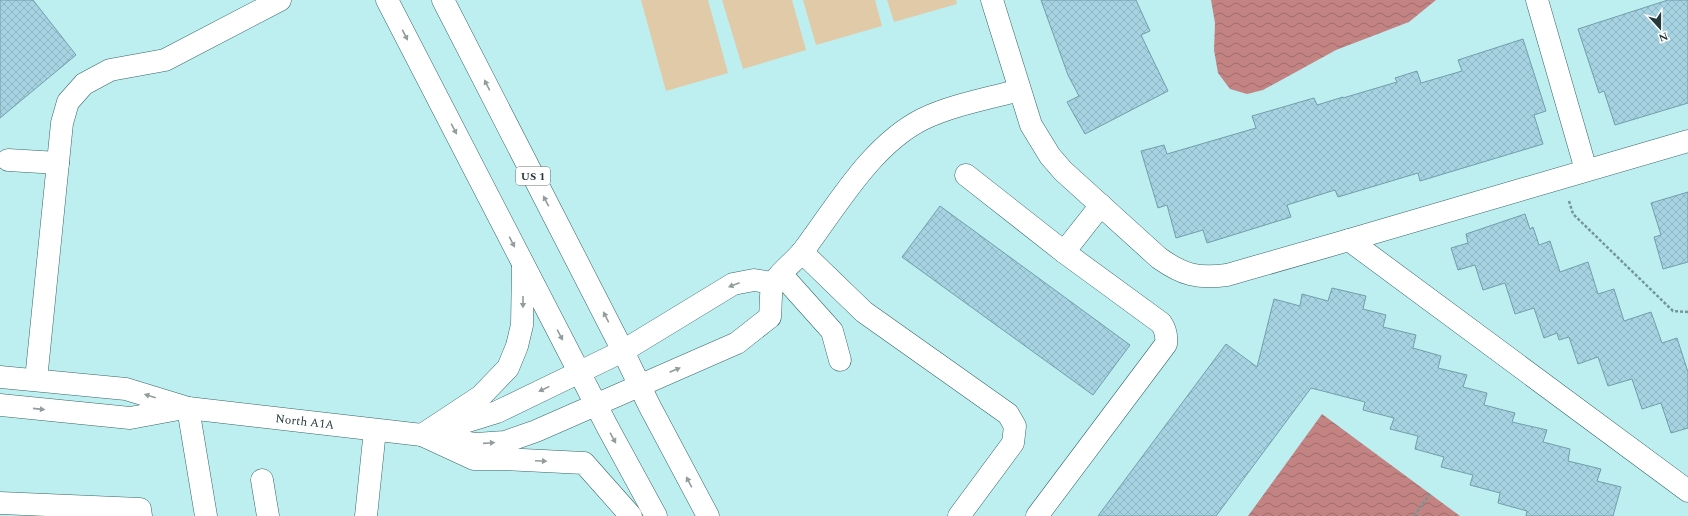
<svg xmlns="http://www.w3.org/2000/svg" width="1688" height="516" font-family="Spectral,serif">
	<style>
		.grass { fill: #e0caa8 }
		.water { fill: url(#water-waves) }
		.building { fill: url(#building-cross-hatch); stroke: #729eab }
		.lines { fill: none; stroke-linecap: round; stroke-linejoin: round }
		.minor-casing { stroke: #366567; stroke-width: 23 }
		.major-casing { stroke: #366567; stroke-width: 23 }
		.path { stroke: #739697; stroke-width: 2.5; stroke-dasharray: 3 2; stroke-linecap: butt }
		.minor { stroke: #fff; stroke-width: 22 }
		.major { stroke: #fff; stroke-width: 22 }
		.oneway { fill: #929c9c }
		.labels { text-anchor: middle; stroke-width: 3; stroke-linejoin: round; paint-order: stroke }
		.shield { fill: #fff; stroke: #667475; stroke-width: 1 }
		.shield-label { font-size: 11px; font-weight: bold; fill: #25393a }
		.street-label { font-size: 12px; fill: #25393a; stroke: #fff }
	</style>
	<defs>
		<pattern id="water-waves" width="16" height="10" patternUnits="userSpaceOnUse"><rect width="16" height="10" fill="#c38383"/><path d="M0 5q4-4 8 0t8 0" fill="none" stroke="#9e6c6c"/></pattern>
		<pattern id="building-cross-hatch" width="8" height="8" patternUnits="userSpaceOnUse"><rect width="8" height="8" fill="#a6d3e1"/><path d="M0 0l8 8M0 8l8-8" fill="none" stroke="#8fb6c2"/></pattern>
	</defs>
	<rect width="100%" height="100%" fill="#bdeff1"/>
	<g class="grass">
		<path d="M 641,0 L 708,0 L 728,73 L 666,91 Z"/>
		<path d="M 722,0 L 792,0 L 806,50 L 743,69 Z"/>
		<path d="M 803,0 L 875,0 L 882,26 L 816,45 Z"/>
		<path d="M 887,0 L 956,0 L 957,4 L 894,22 Z"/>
	</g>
	<g class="water">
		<path d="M 1211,0 L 1436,0 L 1409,22 L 1336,50 L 1263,90 L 1247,94 L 1230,89 L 1218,73 L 1214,50 L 1215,23 Z"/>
		<path d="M 1322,414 L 1460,516 L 1248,516 Z"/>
	</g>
	<g class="building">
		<path d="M 0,0 L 33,0 L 76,55 L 0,118 Z"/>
		<path d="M 1041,0 L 1136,0 L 1150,31 L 1141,35 L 1168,91 L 1085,134 L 1067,102 L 1079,96 L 1068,75 Z"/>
		<path d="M 1668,0 L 1688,0 L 1688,103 L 1615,125 L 1604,91 L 1599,93 L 1578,29 Z"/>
		<path d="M 1523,39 L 1546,111 L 1534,115 L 1543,144 L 1420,181 L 1418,173 L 1338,197 L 1335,190 L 1287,205 L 1291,217 L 1207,243 L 1203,230 L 1176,238 L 1167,205 L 1158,208 L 1141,151 L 1164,145 L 1167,154 L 1256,128 L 1252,116 L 1314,98 L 1317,105 L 1343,97 L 1343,98 L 1397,82 L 1395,78 L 1417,71 L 1421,83 L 1462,71 L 1458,60 Z"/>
		<path d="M 1688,192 L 1688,262 L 1663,269 L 1654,237 L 1661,235 L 1651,203 Z"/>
		<path d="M 940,206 L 1130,345 L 1093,395 L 902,257 Z"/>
		<path d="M 1525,214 L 1530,229 L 1533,227 L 1539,245 L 1550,241 L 1560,272 L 1588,262 L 1598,294 L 1614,289 L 1624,321 L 1651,312 L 1662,343 L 1677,338 L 1688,372 L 1688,428 L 1671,433 L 1661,403 L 1642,409 L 1632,379 L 1608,386 L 1598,357 L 1578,364 L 1569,337 L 1559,340 L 1557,333 L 1544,338 L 1534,308 L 1515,314 L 1505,283 L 1483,290 L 1475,265 L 1458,270 L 1451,248 L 1468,243 L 1466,234 Z"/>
		<path d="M 1332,288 L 1366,296 L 1363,309 L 1386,315 L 1383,327 L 1416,335 L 1413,348 L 1441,356 L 1438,368 L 1467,375 L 1463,387 L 1487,393 L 1484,405 L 1515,413 L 1512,422 L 1547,430 L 1543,442 L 1570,449 L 1568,461 L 1601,469 L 1597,481 L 1621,487 L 1613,516 L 1526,516 L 1527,511 L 1498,503 L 1500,493 L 1470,485 L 1473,475 L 1441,467 L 1444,457 L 1415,449 L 1418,436 L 1390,429 L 1394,418 L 1363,410 L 1365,402 L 1311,388 L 1216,516 L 1098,516 L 1226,344 L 1257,367 L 1274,299 L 1300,306 L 1302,294 L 1328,301 Z"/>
	</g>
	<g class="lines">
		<defs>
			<g id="minor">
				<path d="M 992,0 L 1031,125 L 1050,156 L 1063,171 L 1159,258 C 1183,275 1198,279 1227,275 L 1349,240 L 1688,491"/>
				<path d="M 1537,0 L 1586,170"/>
				<path d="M 8,160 L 58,163"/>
				<path d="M 966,175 L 1064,252 L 1161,323 C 1166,330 1167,336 1166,344 L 1037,516"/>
				<path d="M 1349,240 L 1688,141"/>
				<path d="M 802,252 L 864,312 L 1008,414 L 1015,426 L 1013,443 L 959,516"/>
				<path d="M 1064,252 L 1101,205"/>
				<path d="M 781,274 L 832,331 L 840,360"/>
				<path id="s1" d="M 0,377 L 126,389 L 188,408 L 422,435 L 476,444 L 505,442 L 536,431 L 737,343 L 770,317 C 771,310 770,286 774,282 C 782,270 794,262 803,251 C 837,206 871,145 923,119 C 952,105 987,99 1019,90"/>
				<path d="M 36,380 L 62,123 L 68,102 L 84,84 L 110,70 L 165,60 L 280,0"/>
				<path d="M 0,405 L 130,418 L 184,408"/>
				<path d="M 188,408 L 206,516"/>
				<path d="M 429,433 L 497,412 L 623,351 L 733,284 L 754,280 L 772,283"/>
				<path d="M 262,480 L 268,516"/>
				<path d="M 0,503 L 140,509 L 141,516"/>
				<path d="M 366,516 L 375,430"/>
			</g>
			<g id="major">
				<path d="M 387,0 L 608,428 L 656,516"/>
				<path d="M 443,0 L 623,351 L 649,405 L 708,516"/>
				<path d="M 422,435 L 474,459 L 503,459 L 584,463 L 631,516"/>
				<path d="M 422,435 L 481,396 L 508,368 L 517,346 L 522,325 L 523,266"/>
			</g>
		</defs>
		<use href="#minor" class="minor-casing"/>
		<use href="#major" class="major-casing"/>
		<g class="path">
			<path d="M 1569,201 L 1573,214 L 1673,311 L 1688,312"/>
			<path d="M 1414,516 L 1430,494"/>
		</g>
		<use href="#minor" class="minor"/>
		<use href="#major" class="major"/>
	</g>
	<defs><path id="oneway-solid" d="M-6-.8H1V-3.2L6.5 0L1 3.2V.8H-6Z"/></defs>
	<g class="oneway">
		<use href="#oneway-solid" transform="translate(405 35) rotate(63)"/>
		<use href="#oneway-solid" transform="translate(487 85) rotate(-117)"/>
		<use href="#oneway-solid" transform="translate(454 129) rotate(63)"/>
		<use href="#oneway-solid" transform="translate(546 201) rotate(-117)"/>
		<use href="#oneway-solid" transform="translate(512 242) rotate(63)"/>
		<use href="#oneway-solid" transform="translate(734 285) rotate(159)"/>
		<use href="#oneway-solid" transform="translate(523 302) rotate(90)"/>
		<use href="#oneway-solid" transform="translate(606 317) rotate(-117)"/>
		<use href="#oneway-solid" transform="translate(560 335) rotate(62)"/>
		<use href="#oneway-solid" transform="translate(675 370) rotate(-23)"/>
		<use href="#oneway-solid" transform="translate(544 389) rotate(154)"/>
		<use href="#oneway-solid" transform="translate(150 396) rotate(-163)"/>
		<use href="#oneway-solid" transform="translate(39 409) rotate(6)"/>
		<use href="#oneway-solid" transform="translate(613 438) rotate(61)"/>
		<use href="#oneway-solid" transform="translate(489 443) rotate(-4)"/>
		<use href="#oneway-solid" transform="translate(541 461) rotate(3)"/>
		<use href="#oneway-solid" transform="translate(689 482) rotate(-118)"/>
	</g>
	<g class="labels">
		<rect class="shield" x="516" y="167" width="34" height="18" rx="3"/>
		<g class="shield-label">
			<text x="533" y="180">US 1</text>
		</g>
		<g class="street-label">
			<text dy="4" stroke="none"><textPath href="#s1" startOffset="309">North A1A</textPath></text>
		</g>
	</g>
	<g transform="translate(1660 28) rotate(159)" stroke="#ffffff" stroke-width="3" paint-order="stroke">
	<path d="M0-3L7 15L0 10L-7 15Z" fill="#25393a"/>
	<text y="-6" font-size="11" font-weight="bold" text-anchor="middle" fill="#25393a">N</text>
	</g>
</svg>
